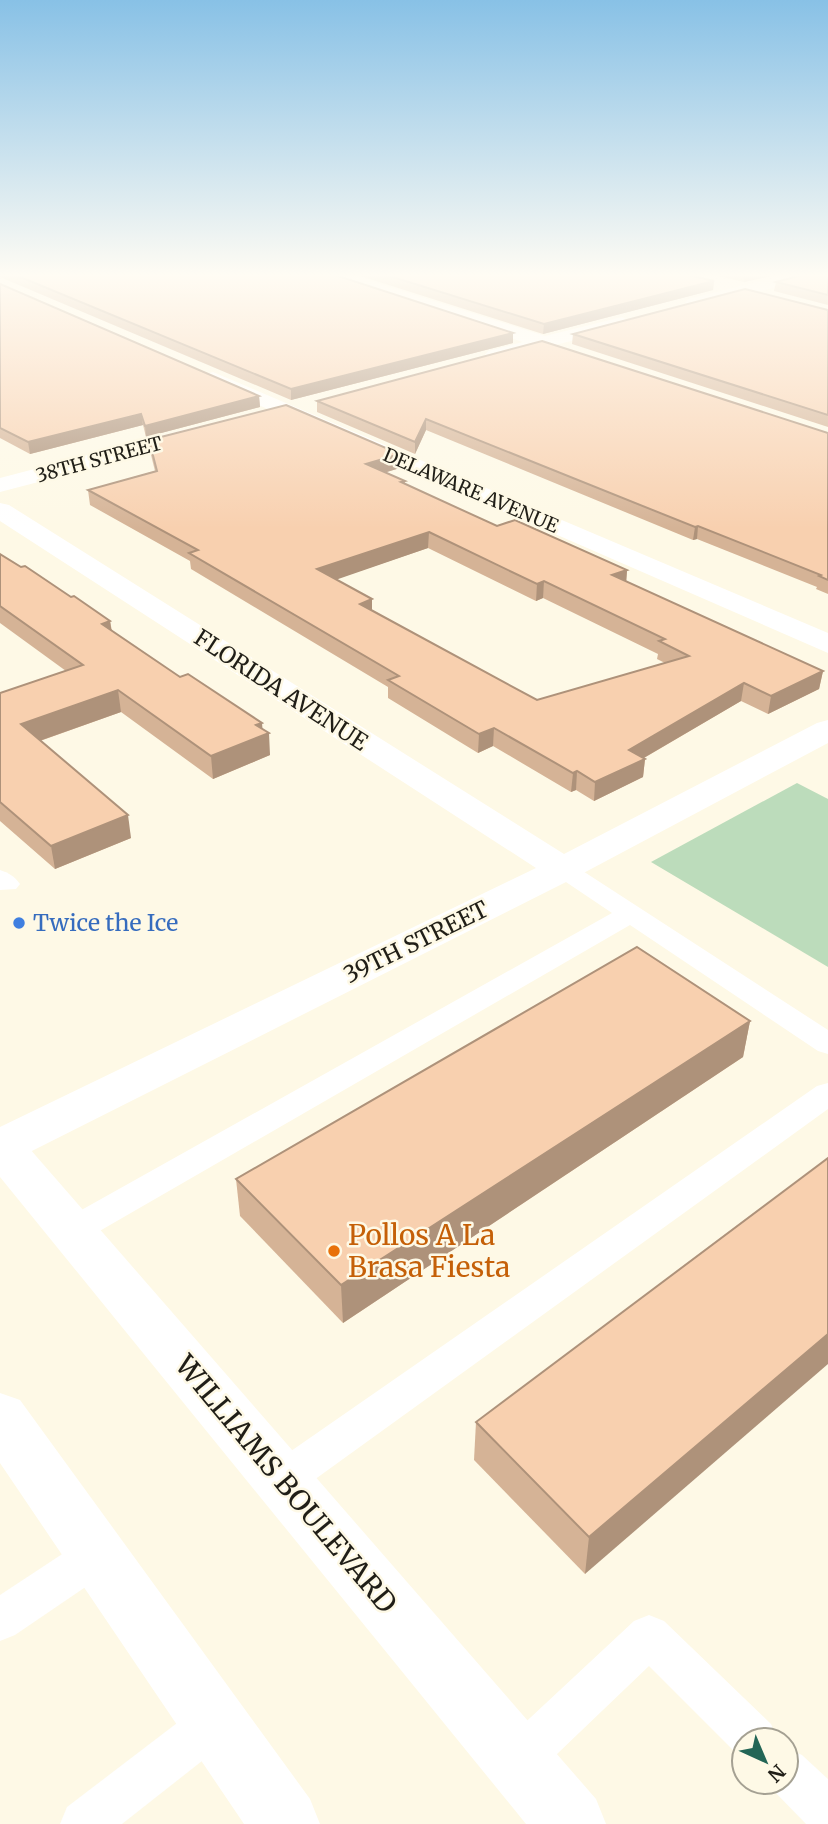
<svg xmlns="http://www.w3.org/2000/svg" width="828" height="1824" font-family="Merriweather,serif">
<rect width="100%" height="100%" fill="#fef9e6"/>
<path fill="#bcdcbb" d="M 797,783 L 828,799 L 828,967 L 651,862 Z"/>
<g fill="none" stroke-linecap="round" stroke-linejoin="round">
<g fill="#fff" fill-rule="evenodd">
<path d="M 563,861 L 572,864 L 828,1030 L 828,1054 L 818,1051 L 630,925 L 84,1240 L 72,1244 L 60,1240 L 55,1231 L 60,1222 L 612,913 L 554,874 L 550,869 L 554,864 Z"/>
<path d="M 0,870 C 9,873 14,876 20,884 L 16,889 L 0,890 Z"/>
<path d="M 828,1083 L 828,1109 L 296,1493 L 282,1498 L 268,1493 L 262,1480 L 268,1467 L 817,1086 Z"/>
<path d="M 97,1535 L 112,1541 L 118,1555 L 112,1569 L 15,1635 L 0,1641 L 0,1595 L 82,1541 Z"/>
<path d="M 649,1615 L 664,1621 L 771,1724 L 778,1740 L 744,1740 L 744,1758 L 739,1756 L 649,1666 L 534,1776 L 518,1783 L 502,1776 L 495,1760 L 502,1744 L 634,1621 Z"/>
<path d="M 214,1700 L 230,1707 L 237,1723 L 230,1739 L 122,1824 L 60,1824 L 67,1807 L 198,1707 Z"/>
<path d="M 786,1748 L 802,1755 L 828,1779 L 828,1824 L 806,1824 L 770,1787 L 767,1782 L 786,1782 Z"/>
</g>
<g fill="#fff" fill-rule="evenodd">
<path d="M 324,274 L 348,274 L 545,336 L 622,317 L 631,322 L 628,326 L 495,361 L 488,359 L 485,355 L 488,351 L 523,342 L 326,278 Z"/>
<path d="M 789,274 L 815,274 L 813,278 L 694,308 L 685,303 L 688,299 Z"/>
<path d="M 213,372 L 828,633 L 828,653 L 206,382 L 203,378 L 206,374 Z"/>
<path d="M 199,426 L 207,428 L 210,433 L 207,438 L 0,492 L 0,478 Z"/>
<path d="M 0,503 L 9,505 L 564,854 L 817,723 L 828,720 L 828,743 L 576,877 L 16,1159 L 0,1164 L 0,1127 L 536,868 L 0,521 Z"/>
</g>
<g fill="#fff" fill-rule="evenodd">
<path d="M 0,1128 L 16,1133 L 596,1799 L 606,1824 L 526,1824 L 0,1177 Z"/>
<path d="M 0,1393 L 20,1400 L 310,1799 L 320,1824 L 244,1824 L 0,1463 Z"/>
</g>
</g>
<g fill="#d5b396" fill-rule="evenodd">
<path d="M 0,274 L 332,274 L 513,343 L 291,400 L 0,277 Z"/>
<path d="M 354,274 L 686,274 L 714,281 L 713,290 L 543,334 Z"/>
<path d="M 709,274 L 780,274 L 744,282 Z"/>
<path d="M 828,274 L 828,305 L 774,291 L 776,282 Z"/>
<path d="M 0,284 L 259,396 L 260,407 L 146,437 L 143,425 L 30,454 L 0,438 Z"/>
<path d="M 828,310 L 828,427 L 572,344 L 573,334 Z"/>
<path d="M 317,401 L 828,433 L 828,594 L 816,589 L 817,587 L 697,539 L 693,540 L 426,430 L 415,454 L 317,412 Z"/>
<path d="M 149,440 L 400,468 L 386,472 L 405,481 L 405,484 L 497,526 L 627,570 L 626,581 L 823,671 L 819,689 L 768,714 L 741,701 L 644,758 L 645,759 L 643,777 L 594,801 L 576,790 L 571,792 L 493,746 L 478,753 L 388,698 L 388,687 L 191,569 L 190,561 L 90,505 L 88,490 L 155,471 L 151,455 ZM 428,548 L 536,601 L 543,598 L 658,654 L 657,659 L 665,663 L 537,700 L 372,610 L 336,579 Z"/>
<path d="M 0,554 L 110,621 L 112,631 L 180,677 L 262,723 L 262,729 L 270,755 L 213,779 L 121,712 L 40,741 L 131,838 L 55,869 L 0,821 L 0,693 L 66,671 L 0,623 Z"/>
<path d="M 750,1021 L 743,1057 L 343,1323 L 240,1216 L 236,1179 Z"/>
<path d="M 828,1158 L 585,1574 L 474,1460 L 476,1422 Z"/>
</g>
<g fill="#ae927a">
<path d="M 745,274 L 780,274 L 744,282 Z"/>
<path d="M 714,281 L 713,290 L 543,334 L 544,324 Z"/>
<path d="M 513,333 L 513,343 L 291,400 L 291,389 Z"/>
<path d="M 259,396 L 260,407 L 146,437 L 145,426 Z"/>
<path d="M 141,414 L 143,425 L 30,454 L 28,442 Z"/>
<path d="M 426,419 L 426,430 L 415,454 L 415,442 Z"/>
<path d="M 400,454 L 400,468 L 367,478 L 366,464 Z"/>
<path d="M 698,526 L 697,539 L 693,540 L 695,527 Z"/>
<path d="M 429,532 L 428,548 L 318,586 L 317,569 Z"/>
<path d="M 627,570 L 626,586 L 612,575 Z"/>
<path d="M 544,581 L 543,598 L 536,601 L 537,584 Z"/>
<path d="M 372,599 L 372,616 L 360,604 Z"/>
<path d="M 110,621 L 113,642 L 102,624 Z"/>
<path d="M 823,671 L 819,689 L 768,714 L 771,696 Z"/>
<path d="M 744,683 L 741,701 L 635,763 L 645,759 L 643,777 L 594,801 L 595,782 L 629,750 Z"/>
<path d="M 118,690 L 121,712 L 25,746 L 21,724 Z"/>
<path d="M 262,723 L 263,735 L 269,733 L 270,755 L 213,779 L 211,756 L 256,725 Z"/>
<path d="M 494,728 L 493,746 L 478,753 L 479,734 Z"/>
<path d="M 577,771 L 576,790 L 571,792 L 573,773 Z"/>
<path d="M 128,815 L 131,838 L 55,869 L 51,846 Z"/>
<path d="M 750,1021 L 743,1057 L 343,1323 L 341,1285 Z"/>
<path d="M 828,1334 L 828,1364 L 585,1574 L 589,1537 Z"/>
</g>
<g fill="#f8d0af" stroke="#ae927a" stroke-width="2" fill-rule="evenodd">
<path d="M 13,274 L 332,274 L 513,333 L 291,389 Z"/>
<path d="M 383,274 L 685,274 L 714,281 L 544,324 Z"/>
<path d="M 806,274 L 828,274 L 828,295 L 776,282 Z"/>
<path d="M 0,284 L 259,396 L 145,426 L 141,414 L 28,442 L 0,428 Z"/>
<path d="M 745,289 L 828,310 L 828,415 L 573,334 Z"/>
<path d="M 542,341 L 828,433 L 828,580 L 819,576 L 821,575 L 698,526 L 695,527 L 426,419 L 415,442 L 317,401 Z"/>
<path d="M 286,405 L 400,454 L 366,464 L 405,481 L 401,482 L 497,526 L 515,520 L 627,570 L 612,575 L 823,671 L 771,696 L 744,683 L 629,750 L 645,759 L 595,782 L 577,771 L 573,773 L 494,728 L 479,734 L 388,680 L 399,676 L 189,553 L 198,550 L 88,490 L 157,471 L 149,440 ZM 429,532 L 537,584 L 544,581 L 665,639 L 659,641 L 689,656 L 537,700 L 360,604 L 372,599 L 317,569 Z"/>
<path d="M 0,554 L 21,567 L 25,566 L 71,597 L 74,596 L 110,621 L 102,624 L 180,677 L 188,674 L 262,723 L 256,725 L 269,733 L 211,756 L 118,690 L 21,724 L 128,815 L 51,846 L 0,802 L 0,693 L 83,665 L 0,606 Z"/>
<path d="M 637,947 L 750,1021 L 341,1285 L 236,1179 Z"/>
<path d="M 828,1158 L 828,1334 L 589,1537 L 476,1422 Z"/>
</g>
<linearGradient id="sky" x2="0" y2="1"><stop stop-color="#88c1e6"/><stop offset="0.52" stop-color="#fffcf4"/><stop offset="1" stop-color="#fffcf4" stop-opacity="0"/></linearGradient>
<rect width="828" height="529" fill="url(#sky)"/>
<circle fill="#3f7fe0" stroke="#fef9e6" stroke-width="2.5" cx="19" cy="923" r="7"/>
<circle fill="#e8710a" stroke="#fef9e6" stroke-width="2.5" cx="334" cy="1251" r="7"/>
<g text-anchor="middle" stroke-width="5" stroke-linejoin="round" paint-order="stroke">
<g font-size="19" fill="#201e17" stroke="#fef9e6">
<text transform="translate(99 459) rotate(-15)" y="7">38TH STREET</text>
<text transform="translate(471 490) rotate(23)" y="7">DELAWARE AVENUE</text>
</g>
<g font-size="23" fill="#201e17" stroke="#fef9e6">
<text transform="translate(281 690) rotate(33)" y="8">FLORIDA AVENUE</text>
<text transform="translate(416 942) rotate(-26)" y="8">39TH STREET</text>
</g>
<g font-size="23" fill="#366cbe" stroke="#fef9e6" text-anchor="start">
<text x="33" y="931">Twice the Ice</text>
</g>
<g font-size="28" fill="#c56008" stroke="#fef9e6" text-anchor="start">
<text x="348" y="1245">Pollos A La<tspan x="348" dy="32">Brasa Fiesta</tspan></text>
</g>
<g font-size="28" fill="#201e17" stroke="#fef9e6">
<text transform="translate(286 1484) rotate(50)" y="10">WILLIAMS BOULEVARD</text>
</g>
</g>
<g transform="translate(765 1761) rotate(136)"><circle r="33" fill="#fef9e6" stroke="#a5a193" stroke-width="2"/>
<path d="M0-5L12 26L0 18L-12 26Z" fill="#236656"/>
<text y="-10" font-size="19" font-weight="bold" text-anchor="middle" fill="#201e17">N</text>
</g>
</svg>
